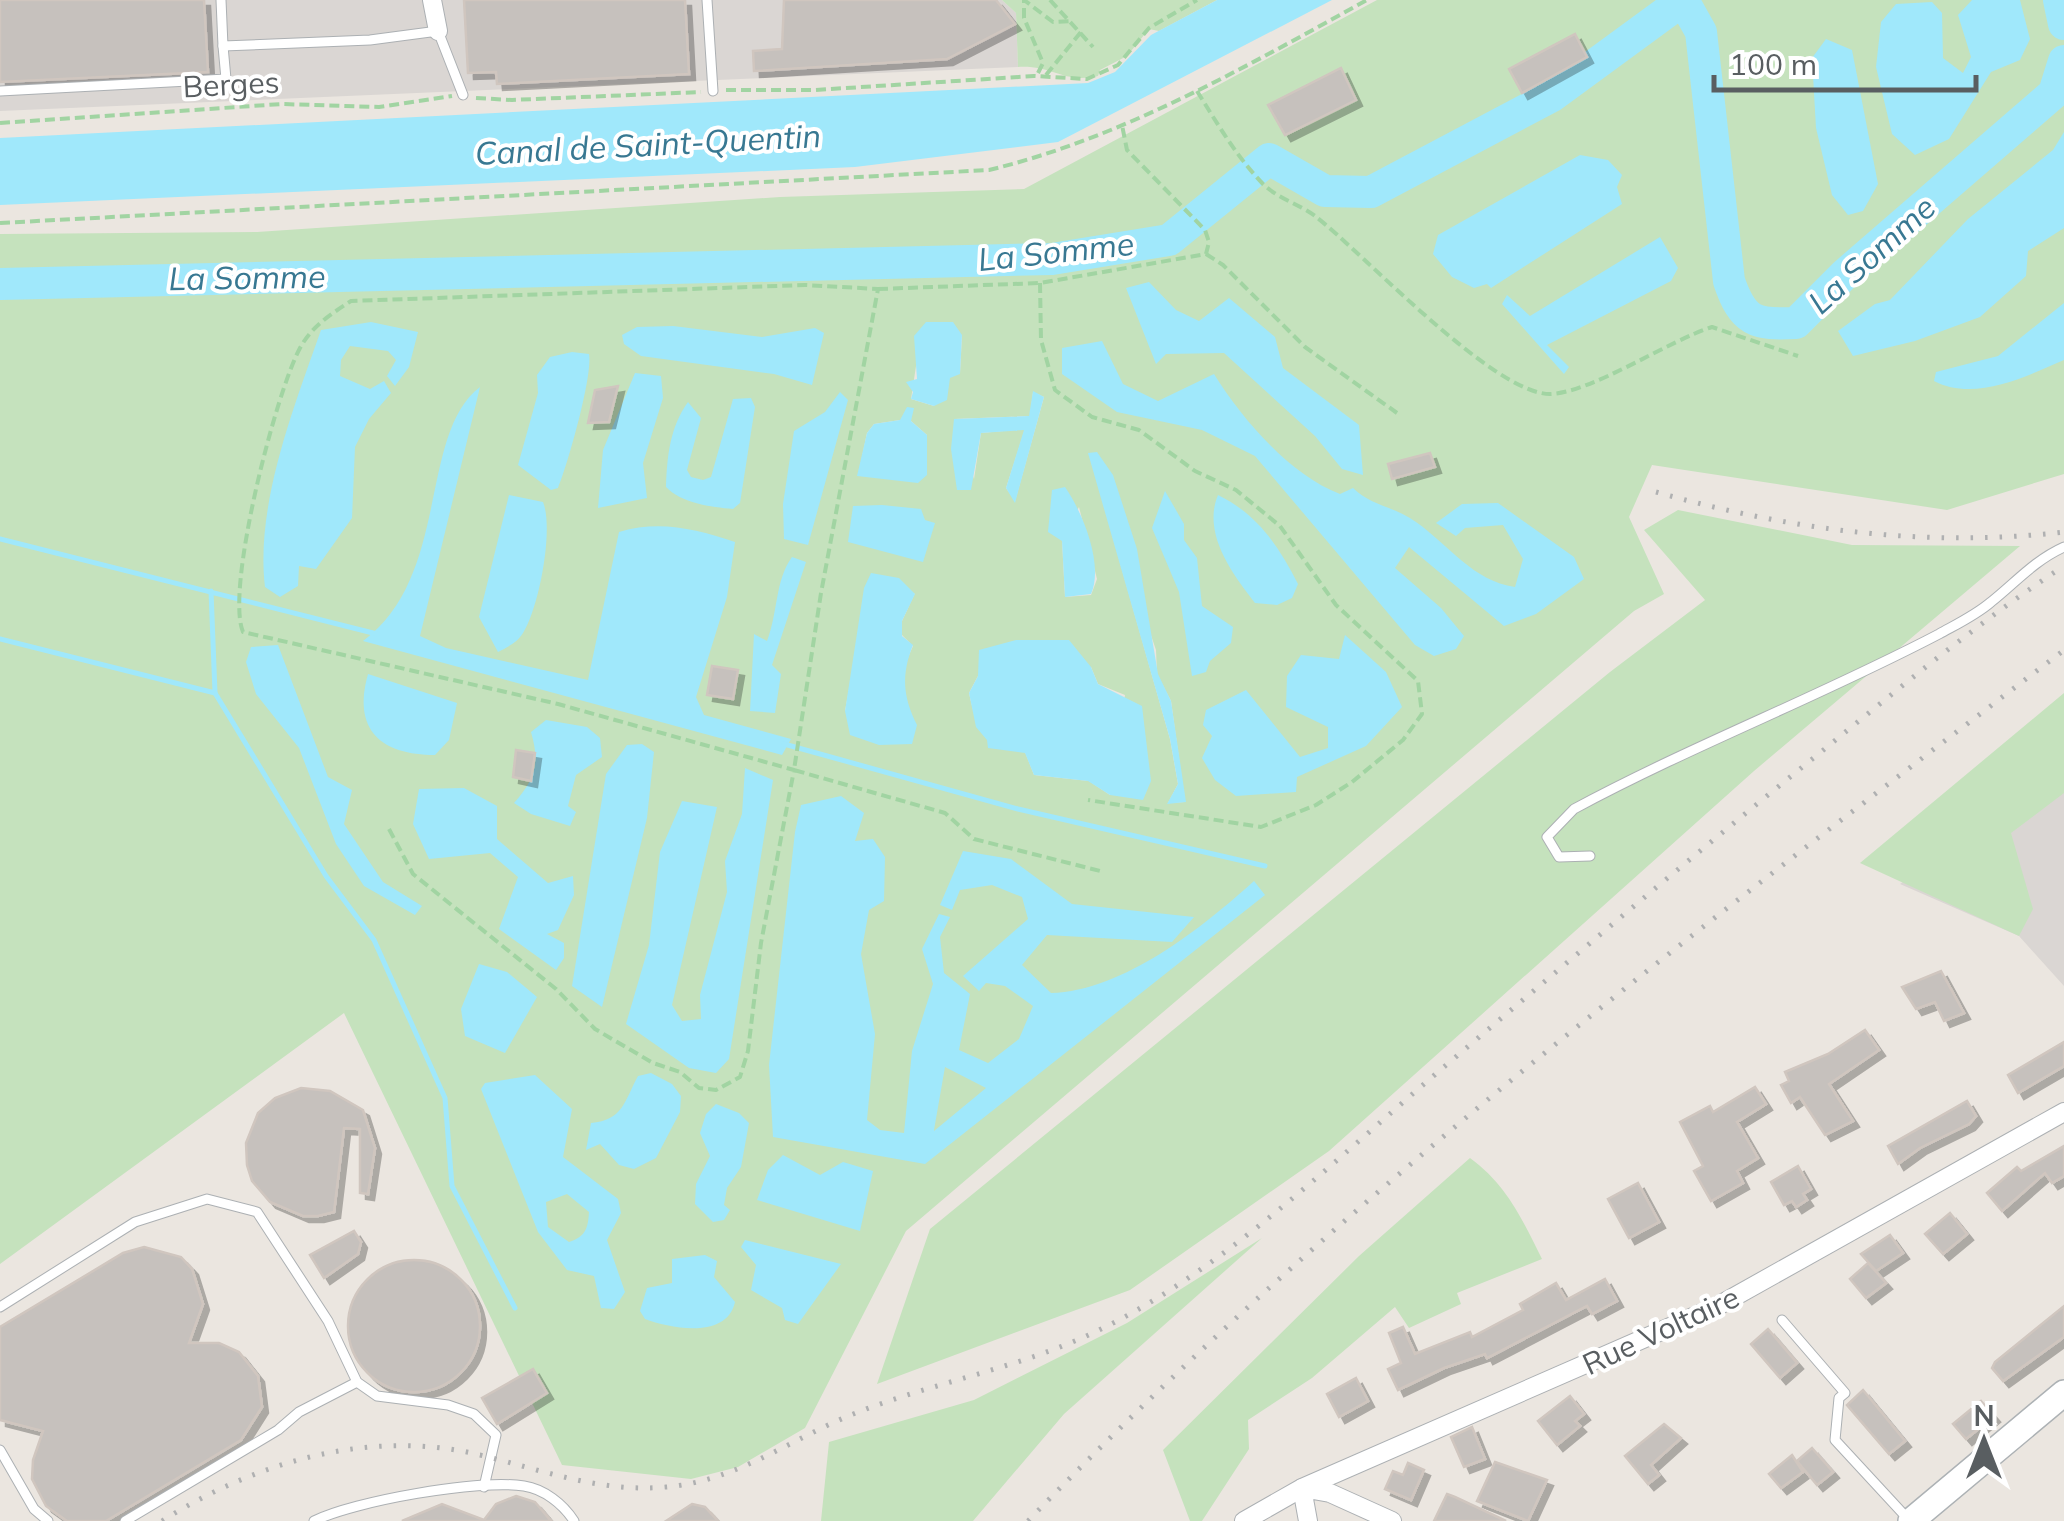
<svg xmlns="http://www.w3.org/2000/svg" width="2064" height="1521" font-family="Mulish,sans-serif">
<defs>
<filter id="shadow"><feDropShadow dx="6" dy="6" stdDeviation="0" flood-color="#0004"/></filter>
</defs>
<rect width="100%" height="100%" fill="#ebe6e0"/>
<g fill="#dad6d3">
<path d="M 0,0 L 1002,0 L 1016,13 L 1018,67 L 0,111 Z"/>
<path d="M 2064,769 L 2064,986 L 2019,936 L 1900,884 Z"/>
</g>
<g fill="#c5e2bd" fill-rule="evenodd">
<path d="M 1002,0 L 1217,0 L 1159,31 L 1149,29 L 1127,56 L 1100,70 L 1098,76 C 1063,84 1053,65 1018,67 L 1016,13 Z"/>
<path d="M 1377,0 L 2064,0 L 2064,474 L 1947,510 L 1652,465 L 1629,517 L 1664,594 L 1634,611 L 906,1231 L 805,1428 L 738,1467 L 691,1479 L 562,1465 L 344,1013 L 0,1264 L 0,234 L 257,232 L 780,197 L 1024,189 ZM 962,335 L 960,373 L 950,377 L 934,406 L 911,399 L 918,353 ZM 1033,392 L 1044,397 L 1015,501 L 1006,488 L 1025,429 L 981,433 L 974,479 L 954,419 L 1030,416 ZM 900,420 L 911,421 L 927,435 L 858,476 L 867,433 L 874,424 ZM 1089,453 L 1156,650 L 1157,674 L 1171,701 L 1185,802 L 1168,803 L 1178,784 L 1170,739 ZM 1079,507 L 1097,579 L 1091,595 L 1065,597 L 1062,540 ZM 915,593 L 902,621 L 902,635 L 913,646 L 905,664 L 905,700 L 845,711 L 856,651 ZM 1091,667 L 1098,684 L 1125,695 L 1110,795 L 1089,781 L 1034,775 L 1025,752 C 983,739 979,738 969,693 L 978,676 Z"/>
<path d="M 1678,510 L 1852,545 L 2020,546 L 1754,771 L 1329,1151 L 1130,1290 L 877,1384 L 930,1229 L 1610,672 L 1705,600 L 1644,530 Z"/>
<path d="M 2064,693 L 2064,793 L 2011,833 L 2033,909 L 2019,936 L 1860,863 Z"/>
<path d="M 1470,1158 C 1507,1185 1522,1219 1542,1259 L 1457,1293 L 1461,1304 L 1409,1328 L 1395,1307 L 1312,1378 L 1248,1420 L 1249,1449 L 1202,1521 L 1190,1521 L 1163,1450 L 1359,1256 Z"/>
<path d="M 1262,1238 L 1064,1414 L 973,1521 L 821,1521 L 829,1442 L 974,1400 L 1127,1323 Z"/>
</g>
<g fill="#a0e8fb" fill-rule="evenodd">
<path d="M 1217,0 L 1332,0 L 1058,142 L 855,167 L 0,205 L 0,138 L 1088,83 L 1115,72 L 1151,35 Z"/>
<path d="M 1972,0 L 2020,0 L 2030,39 L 2020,60 L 1991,72 L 1949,139 L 1915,155 L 1892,134 L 1876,67 L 1881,22 L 1896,4 L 1932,2 L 1942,13 L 1943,58 L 1963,73 L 1971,57 L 1958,15 Z"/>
<path d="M 1826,39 L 1852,50 L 1878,184 L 1863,211 L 1848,215 L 1832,195 L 1816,128 L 1812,58 Z"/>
<path d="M 2064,132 L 2064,228 L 2028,251 L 2026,276 L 1980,317 L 1915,341 L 1853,356 L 1838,331 L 1875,304 L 1890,300 L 1968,219 L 2053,150 Z"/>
<path d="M 1580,155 L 1608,160 L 1622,175 L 1617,187 L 1622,204 L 1491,288 L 1487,284 L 1474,288 L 1452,277 L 1433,254 L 1438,235 Z"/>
<path d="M 1660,237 L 1678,268 L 1671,281 L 1547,345 L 1569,367 L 1564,374 L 1502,304 L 1507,295 L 1530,316 Z"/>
<path d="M 1149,282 L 1176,310 L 1199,321 L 1229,298 L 1275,337 L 1283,368 L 1359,425 L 1363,475 L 1342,469 L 1315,436 L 1224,353 L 1166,354 L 1156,364 L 1126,288 Z"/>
<path d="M 2064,303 L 2064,360 C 2025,377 1974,402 1934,381 L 1936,372 L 1998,356 Z"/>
<path d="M 371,322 L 418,332 L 409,367 L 395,386 L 387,376 L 396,360 L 388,351 L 350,346 L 341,360 L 340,376 L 370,389 L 384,381 L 391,393 L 369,419 L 355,447 L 352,518 L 316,569 L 299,566 L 298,586 L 280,597 L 265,587 C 255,505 294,407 321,330 Z"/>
<path d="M 926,322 L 953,322 L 962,335 L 960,374 L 950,378 L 947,400 L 934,406 L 911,399 L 913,392 L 906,382 L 917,379 L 914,336 Z"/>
<path d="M 673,326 L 762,337 L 815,328 L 824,333 L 812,385 L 774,374 L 641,356 L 624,344 L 622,335 L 637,327 Z"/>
<path d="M 1102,341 L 1123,384 L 1158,401 L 1214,374 C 1242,419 1290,475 1340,494 L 1353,488 C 1371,506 1396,507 1416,522 C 1450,546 1473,581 1515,587 L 1523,559 L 1503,525 L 1465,528 L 1456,536 L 1436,523 L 1462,504 L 1498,503 L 1574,557 L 1584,579 L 1536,614 L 1504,626 L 1409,547 L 1395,568 L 1441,608 L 1464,636 L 1456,649 L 1434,656 L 1415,645 L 1255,456 L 1202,430 L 1117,412 L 1062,374 L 1062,348 Z"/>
<path d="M 572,352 L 589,354 C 593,375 568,464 558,488 L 551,490 L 518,465 L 538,393 L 537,375 L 550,357 Z"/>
<path d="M 635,373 L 661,376 L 663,398 L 643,463 L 647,498 L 598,508 L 603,450 Z"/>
<path d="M 480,387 L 420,636 L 446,648 L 588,680 L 619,532 C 660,520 695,529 735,542 L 727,597 L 696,697 L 704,715 L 791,739 L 782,755 L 363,641 C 451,576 418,434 480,387 Z"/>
<path d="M 1033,391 L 1044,397 L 1015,503 L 1006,488 L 1024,430 L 981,433 L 971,490 L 957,490 L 951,449 L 954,419 L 1029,416 Z"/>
<path d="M 840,392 L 848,400 L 808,545 L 784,539 L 783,504 L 794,431 L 825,412 Z"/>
<path d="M 751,398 L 755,407 L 740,503 L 733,509 C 711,507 681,503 666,487 C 667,456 670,427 688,402 L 701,418 L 687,470 L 691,477 L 703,480 L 711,477 L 733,399 Z"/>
<path d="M 907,407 L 914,408 L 911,421 L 927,435 L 927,475 L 918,483 L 857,476 L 867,433 L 874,424 L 900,420 Z"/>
<path d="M 1097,452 L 1113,475 L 1137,549 L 1158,674 L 1171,701 L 1186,802 L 1167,804 L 1178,784 L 1170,739 L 1088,453 Z"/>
<path d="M 1065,487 C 1083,513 1104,565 1091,594 L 1065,597 L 1062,541 L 1048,532 L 1052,490 Z"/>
<path d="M 1165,491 L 1184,524 L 1184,540 L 1197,558 L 1202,606 L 1233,627 L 1231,643 L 1210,661 L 1206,672 L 1192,676 L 1179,592 L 1152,528 Z"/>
<path d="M 509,495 L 543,502 C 554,529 539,608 523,633 C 517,643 507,647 498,652 L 479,617 Z"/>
<path d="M 1218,495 C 1257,514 1278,545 1298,584 L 1292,598 L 1277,605 L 1255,603 C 1232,574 1202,533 1218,495 Z"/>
<path d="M 882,505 L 921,509 L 925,520 L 935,523 L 923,562 L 848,542 L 853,506 Z"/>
<path d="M 792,557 L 806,562 L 772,665 L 781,674 L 775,713 L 750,711 L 754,634 L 767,641 C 778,613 775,580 792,557 Z"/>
<path d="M 871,573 L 899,578 L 915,594 L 902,621 L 902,636 L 913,645 C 901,675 903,697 917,725 L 912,744 L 879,745 L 850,735 L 845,711 L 864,588 Z"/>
<path d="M 1345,635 L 1386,672 L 1402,707 L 1366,746 L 1297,777 L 1296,792 L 1236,796 L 1215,780 L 1202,758 L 1212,736 L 1203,725 L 1206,710 L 1246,690 L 1300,757 L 1328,748 L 1328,727 L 1286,707 L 1287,676 L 1301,655 L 1339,659 Z"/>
<path d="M 1016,640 L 1069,640 L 1091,667 L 1098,684 L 1142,706 L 1151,781 L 1143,800 L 1110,795 L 1088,781 L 1034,775 L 1025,753 L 988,748 L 987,740 L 976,727 L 969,693 L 978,676 L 979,650 Z"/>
<path d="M 278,645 L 328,777 L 352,790 L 344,824 L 383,882 L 422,906 L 415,915 L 364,886 L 336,844 L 299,748 L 256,694 L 246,662 L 251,647 Z"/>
<path d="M 368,674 L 457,703 L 449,740 L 435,755 C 381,755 352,730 368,674 Z"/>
<path d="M 546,720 L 587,727 L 600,738 L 602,757 L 576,775 L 568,806 L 576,812 L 570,826 L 531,814 L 514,803 C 536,778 540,763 531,732 Z"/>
<path d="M 642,744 L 654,752 L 647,818 L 602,1007 L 572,986 L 606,774 L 627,745 Z"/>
<path d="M 745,768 L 773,780 L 729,1059 L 716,1073 L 689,1068 L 626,1024 L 649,945 L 660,852 L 682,801 L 717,807 L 672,1005 L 682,1021 L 701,1019 L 700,995 L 727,892 L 725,861 L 742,814 Z"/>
<path d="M 464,788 L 497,806 L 497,839 L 548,883 L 573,876 L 574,895 L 558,930 L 547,934 L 564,943 L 564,958 L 556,970 L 499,929 L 518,877 L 490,853 L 429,859 L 413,824 L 419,789 Z"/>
<path d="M 841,796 L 864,813 L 855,841 L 873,839 L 885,857 L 884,901 L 869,910 L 861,954 L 875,1034 L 867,1120 L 880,1130 L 904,1133 L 912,1051 L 933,984 L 922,949 L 939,914 L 950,917 L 940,937 L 944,973 L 970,994 L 959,1050 L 988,1063 L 1019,1039 L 1033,1006 L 1005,986 L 986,983 L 979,991 L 963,976 L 1028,919 L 1022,897 L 992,885 L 960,890 L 952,910 L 940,905 L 963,851 L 1011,859 L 1072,904 L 1194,917 L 1172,942 L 1047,935 L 1022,965 L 1051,993 C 1123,991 1202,928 1254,881 L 1265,895 L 925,1164 L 773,1137 L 769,1065 L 795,832 L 801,805 ZM 945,1067 L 986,1088 L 934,1131 L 934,1130 Z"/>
<path d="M 479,964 L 507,972 L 537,997 L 505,1053 L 465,1036 L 461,1009 Z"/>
<path d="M 651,1073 L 672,1084 L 681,1096 L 680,1112 L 656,1158 L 634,1169 L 619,1165 L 600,1144 L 586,1150 L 591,1123 C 623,1120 624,1102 638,1076 Z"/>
<path d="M 535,1075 L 572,1109 L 563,1157 L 618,1199 L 621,1213 L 607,1240 L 625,1292 L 614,1309 L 601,1308 L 594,1276 L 567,1270 L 538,1232 L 481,1089 L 485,1083 ZM 567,1194 L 589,1212 C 588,1229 585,1237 569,1242 L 548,1227 L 546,1202 Z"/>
<path d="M 716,1104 L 739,1113 L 749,1123 L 741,1167 L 727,1188 L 724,1205 L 730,1210 L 724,1220 L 713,1222 L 695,1204 L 696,1184 L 710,1156 L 700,1133 L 706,1114 Z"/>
<path d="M 783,1155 L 820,1175 L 843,1162 L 873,1171 L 860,1231 L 757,1200 L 768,1170 Z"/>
<path d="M 745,1240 L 841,1264 L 798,1324 L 785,1320 L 782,1308 L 751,1290 L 756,1265 L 741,1247 Z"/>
<path d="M 705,1255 L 717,1261 L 714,1277 L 735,1302 C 727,1339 672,1329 645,1319 L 640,1311 L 647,1288 L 672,1283 L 672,1259 Z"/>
</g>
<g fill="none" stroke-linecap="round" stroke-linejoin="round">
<g stroke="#a0e8fb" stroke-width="5">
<path d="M 0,539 L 377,634"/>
<path d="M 211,591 L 215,693 L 326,876 L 374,940 L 445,1098 L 452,1186 L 515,1308"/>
<path d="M 0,639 L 215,693"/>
<path d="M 784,744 L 1018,809 L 1265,866"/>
</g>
<g stroke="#a0e8fb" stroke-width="32">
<path d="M 2059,0 L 2064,24"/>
<path d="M 0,284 L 1052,259 L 1169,240 L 1269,159 L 1325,191 L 1371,192 L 1552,96 L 1683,0 L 1701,32 L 1729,281 C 1743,322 1755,325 1796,323 L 1845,274 L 2054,93 L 2064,61"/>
</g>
</g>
<g fill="#c6c1bd" stroke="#d0c6bf" stroke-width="2.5" filter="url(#shadow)">
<path d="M 0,0 L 204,0 L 208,72 L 0,82 Z"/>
<path d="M 464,0 L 685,0 L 689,74 L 497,84 L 496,72 L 468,73 Z"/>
<path d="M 784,0 L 996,0 L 1015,24 L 947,59 L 754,71 L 753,51 L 782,49 Z"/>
<path d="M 1575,34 L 1587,57 L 1522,93 L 1509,69 Z"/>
<path d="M 1341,68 L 1356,100 L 1285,135 L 1268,105 Z"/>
<path d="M 618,386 L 609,422 L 588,423 L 595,390 Z"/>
<path d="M 1430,453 L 1435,467 L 1392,479 L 1388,464 Z"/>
<path d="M 712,666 L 738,670 L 733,699 L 707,695 Z"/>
<path d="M 516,750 L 535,753 L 531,781 L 513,777 Z"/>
<path d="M 1941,971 L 1964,1013 L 1944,1021 L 1935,1002 L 1916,1009 L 1902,987 Z"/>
<path d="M 1865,1030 L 1879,1050 L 1829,1084 L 1853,1121 L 1825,1135 L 1800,1097 L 1791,1103 L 1781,1085 L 1789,1081 L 1785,1072 L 1828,1054 Z"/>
<path d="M 2064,1042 L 2064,1066 L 2018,1093 L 2008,1075 Z"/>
<path d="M 1755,1087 L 1766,1104 L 1737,1122 L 1758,1158 L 1737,1171 L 1743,1183 L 1711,1201 L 1694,1171 L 1703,1166 L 1680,1122 L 1710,1106 L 1713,1112 Z"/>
<path d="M 301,1088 L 330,1091 L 363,1110 L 375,1148 L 368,1194 L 360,1193 L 360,1129 L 344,1128 L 334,1212 L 318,1216 L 303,1216 L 270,1202 L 252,1181 L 247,1165 L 246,1143 L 258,1113 L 275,1098 Z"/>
<path d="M 1967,1101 L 1976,1116 L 1969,1124 L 1920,1148 L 1898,1164 L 1888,1146 Z"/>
<path d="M 2064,1146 L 2064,1176 L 2052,1183 L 2045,1173 L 2002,1211 L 1987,1193 L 2017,1167 L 2021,1171 Z"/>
<path d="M 1798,1166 L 1811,1189 L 1803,1194 L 1807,1200 L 1796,1207 L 1792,1201 L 1784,1205 L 1771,1182 Z"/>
<path d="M 1638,1183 L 1659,1222 L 1629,1238 L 1608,1199 Z"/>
<path d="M 1950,1213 L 1967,1234 L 1943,1254 L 1925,1234 Z"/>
<path d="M 354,1231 L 361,1242 L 358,1254 L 324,1278 L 310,1255 Z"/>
<path d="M 1890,1235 L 1903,1253 L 1876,1271 L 1861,1254 Z"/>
<path d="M 144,1247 L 181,1257 L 192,1269 L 203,1304 L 189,1343 L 219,1343 L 239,1352 L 258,1376 L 262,1407 L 241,1440 L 106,1521 L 67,1521 L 46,1506 L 32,1479 L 33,1460 L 43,1431 L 0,1420 L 0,1327 L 123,1253 Z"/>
<circle cx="414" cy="1326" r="66"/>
<path d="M 1868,1263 L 1886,1283 L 1866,1298 L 1850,1279 Z"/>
<path d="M 1605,1279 L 1617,1301 L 1592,1314 L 1587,1306 L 1487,1358 L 1485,1354 L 1444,1368 L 1398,1390 L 1388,1369 L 1401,1363 L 1389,1333 L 1403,1327 L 1415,1354 L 1470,1332 L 1472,1337 L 1523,1310 L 1520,1304 L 1556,1283 L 1566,1300 Z"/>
<path d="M 2064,1306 L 2064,1337 L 2003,1381 L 1992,1368 L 1995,1362 Z"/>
<path d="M 1768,1329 L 1797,1363 L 1780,1378 L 1751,1344 Z"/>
<path d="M 533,1369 L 547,1393 L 497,1424 L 482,1398 Z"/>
<path d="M 1356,1378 L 1368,1401 L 1339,1417 L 1327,1394 Z"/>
<path d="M 1863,1390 L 1905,1441 L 1889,1454 L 1847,1405 Z"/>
<path d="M 1570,1396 L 1584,1414 L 1575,1421 L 1580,1426 L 1557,1445 L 1538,1421 Z"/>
<path d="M 1981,1401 L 1994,1416 L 1966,1439 L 1953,1424 Z"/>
<path d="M 1664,1424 L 1681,1438 L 1651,1465 L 1659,1475 L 1648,1484 L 1625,1456 Z"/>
<path d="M 1472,1427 L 1485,1459 L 1464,1467 L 1451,1437 Z"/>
<path d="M 1812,1448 L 1833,1472 L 1817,1485 L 1797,1461 Z"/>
<path d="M 1792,1455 L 1803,1472 L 1781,1488 L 1769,1474 Z"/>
<path d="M 1495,1462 L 1547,1480 L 1528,1521 L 1477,1501 Z"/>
<path d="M 1408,1463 L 1424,1470 L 1411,1500 L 1385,1489 L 1393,1471 L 1403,1475 Z"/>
<path d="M 1447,1494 L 1455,1497 L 1506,1521 L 1434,1521 Z"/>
<path d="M 516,1496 L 535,1502 L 551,1521 L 402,1521 L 442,1504 L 484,1520 L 496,1504 Z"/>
<path d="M 692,1504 L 705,1507 L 718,1521 L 666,1521 Z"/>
</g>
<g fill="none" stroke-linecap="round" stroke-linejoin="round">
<defs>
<g id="lane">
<path d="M 221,0 L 223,46 L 370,40 L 438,31 L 463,95"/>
<path d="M 707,0 L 713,91"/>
<path d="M 0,91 L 226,79 L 223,46"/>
<path d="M 1590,856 L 1559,857 L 1547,837 L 1574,809 C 1693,745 1819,697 1939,634 C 1957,624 1976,615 1991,602 C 2016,582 2035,560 2064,547"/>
<path d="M 0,1307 L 135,1222 L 207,1199 L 257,1212 L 328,1321 L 357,1382 L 377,1396 L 448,1405 L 474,1414 L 496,1435 L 484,1487"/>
<path d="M 1782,1320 L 1845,1393 L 1839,1398 L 1835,1440 L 1908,1519"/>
<path d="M 0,1450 L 34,1509 L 48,1521"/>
<path d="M 125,1521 L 278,1430 L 299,1412 L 357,1382"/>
<path d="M 314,1521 C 354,1501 479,1479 524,1486 C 544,1489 563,1504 574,1521"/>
</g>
<g id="street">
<path d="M 432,0 L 438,31"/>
<path d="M 1244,1521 L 1302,1488 L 1716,1307 L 2064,1112"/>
<path d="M 1308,1521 L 1302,1488 L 1330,1493 L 1392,1521"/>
</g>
<path id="secondary" d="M 1911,1521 L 2064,1393"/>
</defs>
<use href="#lane" stroke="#acb0b3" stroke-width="11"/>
<use href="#street" stroke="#acb0b3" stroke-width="20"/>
<use href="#secondary" stroke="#adb2b5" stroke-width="28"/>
<g stroke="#a1d4a2" stroke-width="4" stroke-dasharray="10 5" stroke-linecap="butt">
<path d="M 1050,0 L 1093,47"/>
<path d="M 1038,73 L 1043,63 L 1024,18 L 1024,0 L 1053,22 L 1071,21"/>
<path d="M 1046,75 L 1081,32"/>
<path d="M 726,90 L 815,90 L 1034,76 L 1087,79 L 1118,65 L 1149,28 L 1197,0"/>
<path d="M 1197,91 C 1217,123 1236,156 1263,184 C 1277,198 1299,204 1315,216 C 1362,252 1493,394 1550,394 C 1591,393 1668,341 1712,327 L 1798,356"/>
<path d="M 476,98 L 512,100 L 701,92"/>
<path d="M 0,123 L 282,104 L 379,107 L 452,96"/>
<path d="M 0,223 L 989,170 C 1122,138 1247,66 1367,0"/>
<path d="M 1206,254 L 1223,265 L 1305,347 L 1397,413"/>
<path d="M 1040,283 L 1041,340 L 1055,390 L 1092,417 L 1139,430 L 1195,471 L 1236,490 L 1280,526 L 1336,605 L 1418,681 L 1422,714 L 1403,740 L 1352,782 L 1316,805 L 1261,827 L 1088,800"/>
<path d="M 878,289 L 1040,283 L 1206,254 L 1209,242 L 1205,230 L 1127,150 L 1122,125"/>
<path d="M 389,829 L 413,874 L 556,989 L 595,1029 L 653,1063 L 680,1072 L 699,1088 L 716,1090 L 740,1077 L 748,1051 L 761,943 L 794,770 L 558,704 L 243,632 C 225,589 276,392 300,348 C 312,326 331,314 351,301 L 805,285 L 878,289 L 821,593 L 794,770 L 945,813 L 974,839 L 1104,872"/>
</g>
<use href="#lane" stroke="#fff" stroke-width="9"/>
<use href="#street" stroke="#fff" stroke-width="18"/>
<use href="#secondary" stroke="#fff" stroke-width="25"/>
<g stroke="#afb0b1" stroke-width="5" stroke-dasharray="2.5 12" stroke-linecap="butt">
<path d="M 1656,492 C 1791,530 1925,548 2064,532"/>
<path d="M 162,1521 C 255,1462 371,1428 480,1455 C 543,1470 600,1493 666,1487 C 739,1481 794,1436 861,1411 C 934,1383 1012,1369 1084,1337 C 1212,1280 1325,1169 1431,1078 C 1558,970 1686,861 1816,756 C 1897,690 1977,623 2064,566"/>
<path d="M 1028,1521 C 1342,1194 1705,924 2064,650"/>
</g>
</g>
<g text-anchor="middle" stroke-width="8" stroke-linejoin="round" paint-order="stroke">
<g font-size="30" fill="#595e61" stroke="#fff">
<text transform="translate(231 85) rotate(-3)" y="10">Berges</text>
<text transform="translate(1661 1331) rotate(-25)" y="10">Rue Voltaire</text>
</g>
<g font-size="32" font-style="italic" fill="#387892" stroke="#fff">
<text transform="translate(648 145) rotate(-3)" y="11">Canal de Saint-Quentin</text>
<text transform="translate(1056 252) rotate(-6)" y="11">La Somme</text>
<text transform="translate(1872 255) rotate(-42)" y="11">La Somme</text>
<text transform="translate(247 278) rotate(-1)" y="11">La Somme</text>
</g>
</g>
<g transform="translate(1984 1441)" stroke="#ffffff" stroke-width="8" paint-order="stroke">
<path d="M0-8L18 38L0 25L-18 38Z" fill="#595e61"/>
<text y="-15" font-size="28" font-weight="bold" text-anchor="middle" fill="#595e61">N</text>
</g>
<path d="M1714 75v15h262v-15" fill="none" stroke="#595e61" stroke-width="5"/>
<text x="1729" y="75" font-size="30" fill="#595e61" stroke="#ffffff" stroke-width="8" paint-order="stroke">100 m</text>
</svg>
